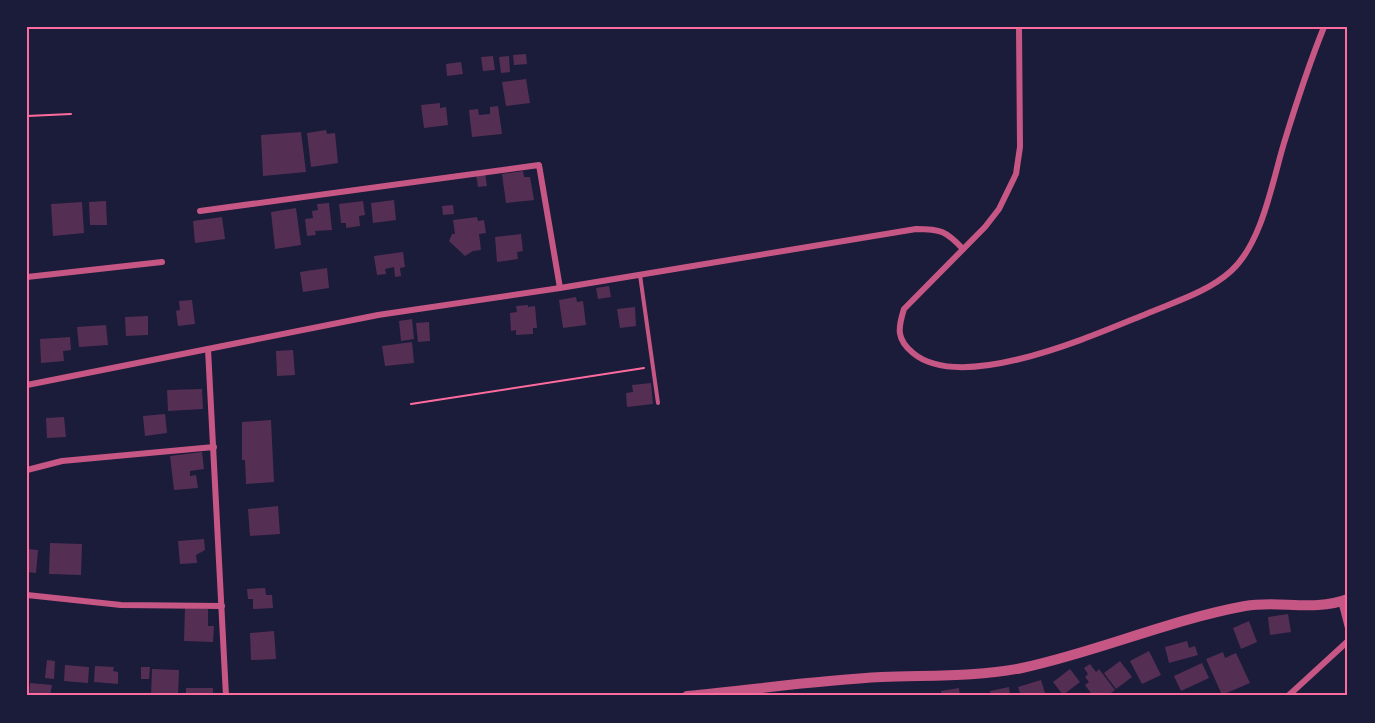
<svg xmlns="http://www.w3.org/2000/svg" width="1375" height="723" font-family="Roboto,sans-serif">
<rect width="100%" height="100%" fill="#1b1b3a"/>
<g fill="#542f53">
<path d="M 526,54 L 527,64 L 514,65 L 513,55 Z"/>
<path d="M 493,56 L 495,70 L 483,71 L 481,57 Z"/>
<path d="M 509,56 L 510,72 L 501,73 L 499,57 Z"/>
<path d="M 461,62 L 463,74 L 447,76 L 446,64 Z"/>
<path d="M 526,79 L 530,103 L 506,106 L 502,82 Z"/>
<path d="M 440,103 L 440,108 L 446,107 L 448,125 L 424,128 L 421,105 Z"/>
<path d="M 498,106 L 502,134 L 472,137 L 469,110 L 478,109 L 479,115 L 490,114 L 490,107 Z"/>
<path d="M 326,130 L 327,134 L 335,133 L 338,163 L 311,167 L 307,133 Z"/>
<path d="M 301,132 L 306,172 L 263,176 L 261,135 Z"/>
<path d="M 523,171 L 524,177 L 530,177 L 534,200 L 506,203 L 502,174 Z"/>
<path d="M 485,173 L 487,186 L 478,187 L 476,174 Z"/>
<path d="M 394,200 L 396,220 L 373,223 L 371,203 Z"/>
<path d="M 106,201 L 107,225 L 90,225 L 89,202 Z"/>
<path d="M 363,201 L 365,215 L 359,216 L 360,226 L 346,228 L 346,223 L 341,223 L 339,204 Z"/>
<path d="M 82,202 L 84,233 L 53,236 L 51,204 Z"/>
<path d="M 329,203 L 332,230 L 315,231 L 316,235 L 307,236 L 305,219 L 313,218 L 312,211 L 318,210 L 317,204 Z"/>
<path d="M 453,205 L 454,214 L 443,215 L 442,206 Z"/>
<path d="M 296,208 L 301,245 L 275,249 L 271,212 Z"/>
<path d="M 222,217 L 225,239 L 195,243 L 193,221 Z"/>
<path d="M 477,217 L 478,221 L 484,220 L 486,233 L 479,234 L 481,250 L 473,251 L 465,256 L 449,241 L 452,234 L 455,234 L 453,220 Z"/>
<path d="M 521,234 L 523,251 L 517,252 L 518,259 L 497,262 L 495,237 Z"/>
<path d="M 403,252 L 405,267 L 400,268 L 401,276 L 395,277 L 394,267 L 385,269 L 386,274 L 377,275 L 374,256 Z"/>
<path d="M 327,268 L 329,288 L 303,292 L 300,272 Z"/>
<path d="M 609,286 L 611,297 L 598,299 L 596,288 Z"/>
<path d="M 576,297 L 577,302 L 583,301 L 586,325 L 563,328 L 559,300 Z"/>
<path d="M 192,300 L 195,324 L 178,326 L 176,311 L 180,310 L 179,301 Z"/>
<path d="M 528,305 L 528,307 L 535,306 L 537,328 L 533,328 L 533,334 L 516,335 L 516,330 L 511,331 L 510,313 L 517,312 L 516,306 Z"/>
<path d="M 635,307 L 636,326 L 620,328 L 617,309 Z"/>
<path d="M 148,316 L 148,335 L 126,336 L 125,317 Z"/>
<path d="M 412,319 L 414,339 L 401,341 L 399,321 Z"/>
<path d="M 429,322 L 430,341 L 418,342 L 416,323 Z"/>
<path d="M 106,325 L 108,345 L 79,347 L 77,327 Z"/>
<path d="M 70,337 L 71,350 L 63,351 L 64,361 L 41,363 L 40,339 Z"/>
<path d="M 412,342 L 414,363 L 385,366 L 382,346 Z"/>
<path d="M 293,350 L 295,375 L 277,376 L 276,351 Z"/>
<path d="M 651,383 L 653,404 L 627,407 L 626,393 L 633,392 L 632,385 Z"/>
<path d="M 202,389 L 203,409 L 168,411 L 167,390 Z"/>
<path d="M 165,414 L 167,433 L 145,436 L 143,416 Z"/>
<path d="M 64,417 L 66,437 L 47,438 L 46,418 Z"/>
<path d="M 271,420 L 274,482 L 246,484 L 245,460 L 242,460 L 242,422 Z"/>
<path d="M 202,452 L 204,469 L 190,471 L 190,476 L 196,475 L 198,488 L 174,490 L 170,456 Z"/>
<path d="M 278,506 L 280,534 L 250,536 L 248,509 Z"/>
<path d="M 204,539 L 205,550 L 196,555 L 197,563 L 180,564 L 178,541 Z"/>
<path d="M 50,543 L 82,544 L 81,575 L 49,574 Z"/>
<path d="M 27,549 L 38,550 L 36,573 L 27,572 Z"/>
<path d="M 265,588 L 266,595 L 272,595 L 273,608 L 253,609 L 253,599 L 248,599 L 247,589 Z"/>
<path d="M 185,608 L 208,609 L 208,626 L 214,626 L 213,642 L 184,641 Z"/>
<path d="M 1288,614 L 1291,632 L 1270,635 L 1268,617 Z"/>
<path d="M 1249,621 L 1257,642 L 1241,649 L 1233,628 Z"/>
<path d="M 274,631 L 276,659 L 251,660 L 250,633 Z"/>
<path d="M 1187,641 L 1189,648 L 1195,646 L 1198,655 L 1169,663 L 1165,647 Z"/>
<path d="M 1149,651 L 1161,675 L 1142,684 L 1130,661 Z"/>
<path d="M 1223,652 L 1225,658 L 1236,653 L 1250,683 L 1222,695 L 1206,659 Z"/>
<path d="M 47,660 L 55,661 L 54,679 L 45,678 Z"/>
<path d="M 1120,661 L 1132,677 L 1116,689 L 1104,673 Z"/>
<path d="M 1202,663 L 1209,678 L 1181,691 L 1174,676 Z"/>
<path d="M 1090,664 L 1096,672 L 1099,669 L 1115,690 L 1107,696 L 1093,696 L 1085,685 L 1089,682 L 1085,677 L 1088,674 L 1084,668 Z"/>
<path d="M 65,665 L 89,667 L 88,683 L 64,681 Z"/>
<path d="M 95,666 L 114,667 L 113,671 L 118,672 L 118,684 L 94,682 Z"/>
<path d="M 141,667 L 150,667 L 149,679 L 141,679 Z"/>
<path d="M 152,669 L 179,670 L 178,696 L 151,696 Z"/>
<path d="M 1070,669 L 1080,682 L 1063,695 L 1053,682 Z"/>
<path d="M 1041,680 L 1045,693 L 1039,694 L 1040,696 L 1021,696 L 1018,687 Z"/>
<path d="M 30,683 L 52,685 L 50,696 L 29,696 Z"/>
<path d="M 1009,687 L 1010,696 L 991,696 L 990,691 Z"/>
<rect x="186" y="688" width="27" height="8"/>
<path d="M 959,688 L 960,696 L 942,696 L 941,691 Z"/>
<path d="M 848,693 L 848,696 L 830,696 L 830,694 Z"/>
</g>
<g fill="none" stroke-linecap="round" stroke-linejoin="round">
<g stroke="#ff6b9d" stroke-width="2">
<path d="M 27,116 L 71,114"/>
<path d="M 411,404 L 644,368"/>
</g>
<path stroke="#c65784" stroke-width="4" d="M 640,275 L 658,403"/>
<g stroke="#c65784" stroke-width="6">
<path d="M 1019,27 L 1020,147 L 1016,174 L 999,209 L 985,227 L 904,309 C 898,328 896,339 913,353 C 962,394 1094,335 1146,314 C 1174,302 1208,292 1231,271 C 1262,243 1272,183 1284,143 C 1296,104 1309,64 1324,27"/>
<path d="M 200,211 L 539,165 L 560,288"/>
<path d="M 27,277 L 162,262"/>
<path d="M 208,349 L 226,696"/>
<path d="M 27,385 L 378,315 L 560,288 L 916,229 C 941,229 946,231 963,249"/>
<path d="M 27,470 L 62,461 L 214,447"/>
<path d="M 27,595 L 121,605 L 222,606"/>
<path d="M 1341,601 L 1348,628"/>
<path d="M 1288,696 L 1348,641"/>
</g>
<path stroke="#c65784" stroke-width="10" d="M 687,696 C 752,690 817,680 882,677 C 928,675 976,677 1022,668 C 1097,652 1169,620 1245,606 C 1279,600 1314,612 1348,599"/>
</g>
<rect width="1375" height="723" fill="none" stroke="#1b1b3a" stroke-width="57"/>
<rect x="28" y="28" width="1318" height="666" fill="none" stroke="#ff6b9d" stroke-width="2"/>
</svg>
